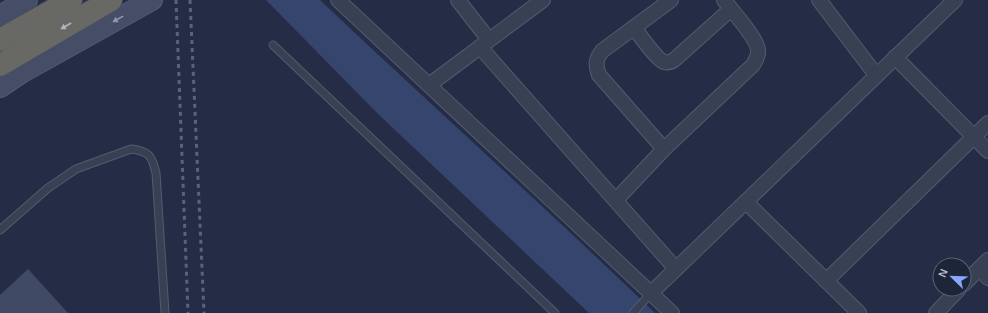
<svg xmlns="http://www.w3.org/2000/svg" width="988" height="313" font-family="Helvetica,sans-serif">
<rect width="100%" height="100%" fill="#242d45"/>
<path fill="#36456d" d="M 266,0 L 320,0 C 431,105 545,207 655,313 L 589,313 L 377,113 Z"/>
<path fill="#404a65" d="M 28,269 L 68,313 L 0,313 L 0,295 Z"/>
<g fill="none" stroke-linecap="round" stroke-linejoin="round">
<defs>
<g id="service">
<path d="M 273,45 L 555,313"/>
<path d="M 0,230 L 48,188 L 76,169 L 131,149 C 149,151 152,156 156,173 L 165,313"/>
<path d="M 633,313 L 651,293"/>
</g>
<g id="minor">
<path d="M 338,0 L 672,313"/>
<path d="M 458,0 L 489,40"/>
<path d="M 819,0 L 876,75"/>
<path d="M 634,28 C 640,35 656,59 664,62 C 668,63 671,62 674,60 L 731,9"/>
<path d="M 480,47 L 676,269"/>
<path d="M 895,57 L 988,151"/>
<path d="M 429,85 L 543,0"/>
<path d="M 664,149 L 753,65 C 755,61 759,56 758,50 C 757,38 732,11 724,0"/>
<path d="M 616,200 L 664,149 L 599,75 C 595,64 596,59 602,51 L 671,0"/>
<path d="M 746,202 L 859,313"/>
<path d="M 980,269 L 988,278"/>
<path d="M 826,281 L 988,123"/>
<path d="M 964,284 L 988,260"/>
<path d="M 651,293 L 955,0"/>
<path d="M 936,313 L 959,289"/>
</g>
<g id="secondary">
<path d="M 0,16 L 27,0"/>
<path d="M 0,87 L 21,73 L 152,0"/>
</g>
<g id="trunk">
<path d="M 0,40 L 71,0"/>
<path d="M 0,65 L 111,0"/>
</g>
</defs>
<use href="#service" stroke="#545b6e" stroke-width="9"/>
<use href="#minor" stroke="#545b6e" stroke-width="16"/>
<use href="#secondary" stroke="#545b6e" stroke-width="22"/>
<use href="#trunk" stroke="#40485b" stroke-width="24"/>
<use href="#service" stroke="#384054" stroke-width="7"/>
<use href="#minor" stroke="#384054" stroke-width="14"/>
<use href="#secondary" stroke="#464e67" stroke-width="20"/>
<use href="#trunk" stroke="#686864" stroke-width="22"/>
<g stroke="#5a637b" stroke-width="3" stroke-dasharray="4 4" stroke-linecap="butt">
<path d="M 176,0 L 188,313"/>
<path d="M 190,0 L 204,313"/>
</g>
</g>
<defs><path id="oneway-solid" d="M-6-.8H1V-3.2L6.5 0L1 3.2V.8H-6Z"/></defs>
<use fill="#8f96aa" href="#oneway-solid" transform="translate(118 19) rotate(151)"/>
<use fill="#aeb4c3" href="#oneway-solid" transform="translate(66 26) rotate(150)"/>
<g transform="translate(952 277) rotate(293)"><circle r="19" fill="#1d2539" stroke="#5a6175"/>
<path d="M0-3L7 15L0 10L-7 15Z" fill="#89a7ff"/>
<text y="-6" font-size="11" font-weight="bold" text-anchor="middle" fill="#b6bcce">N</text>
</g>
</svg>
